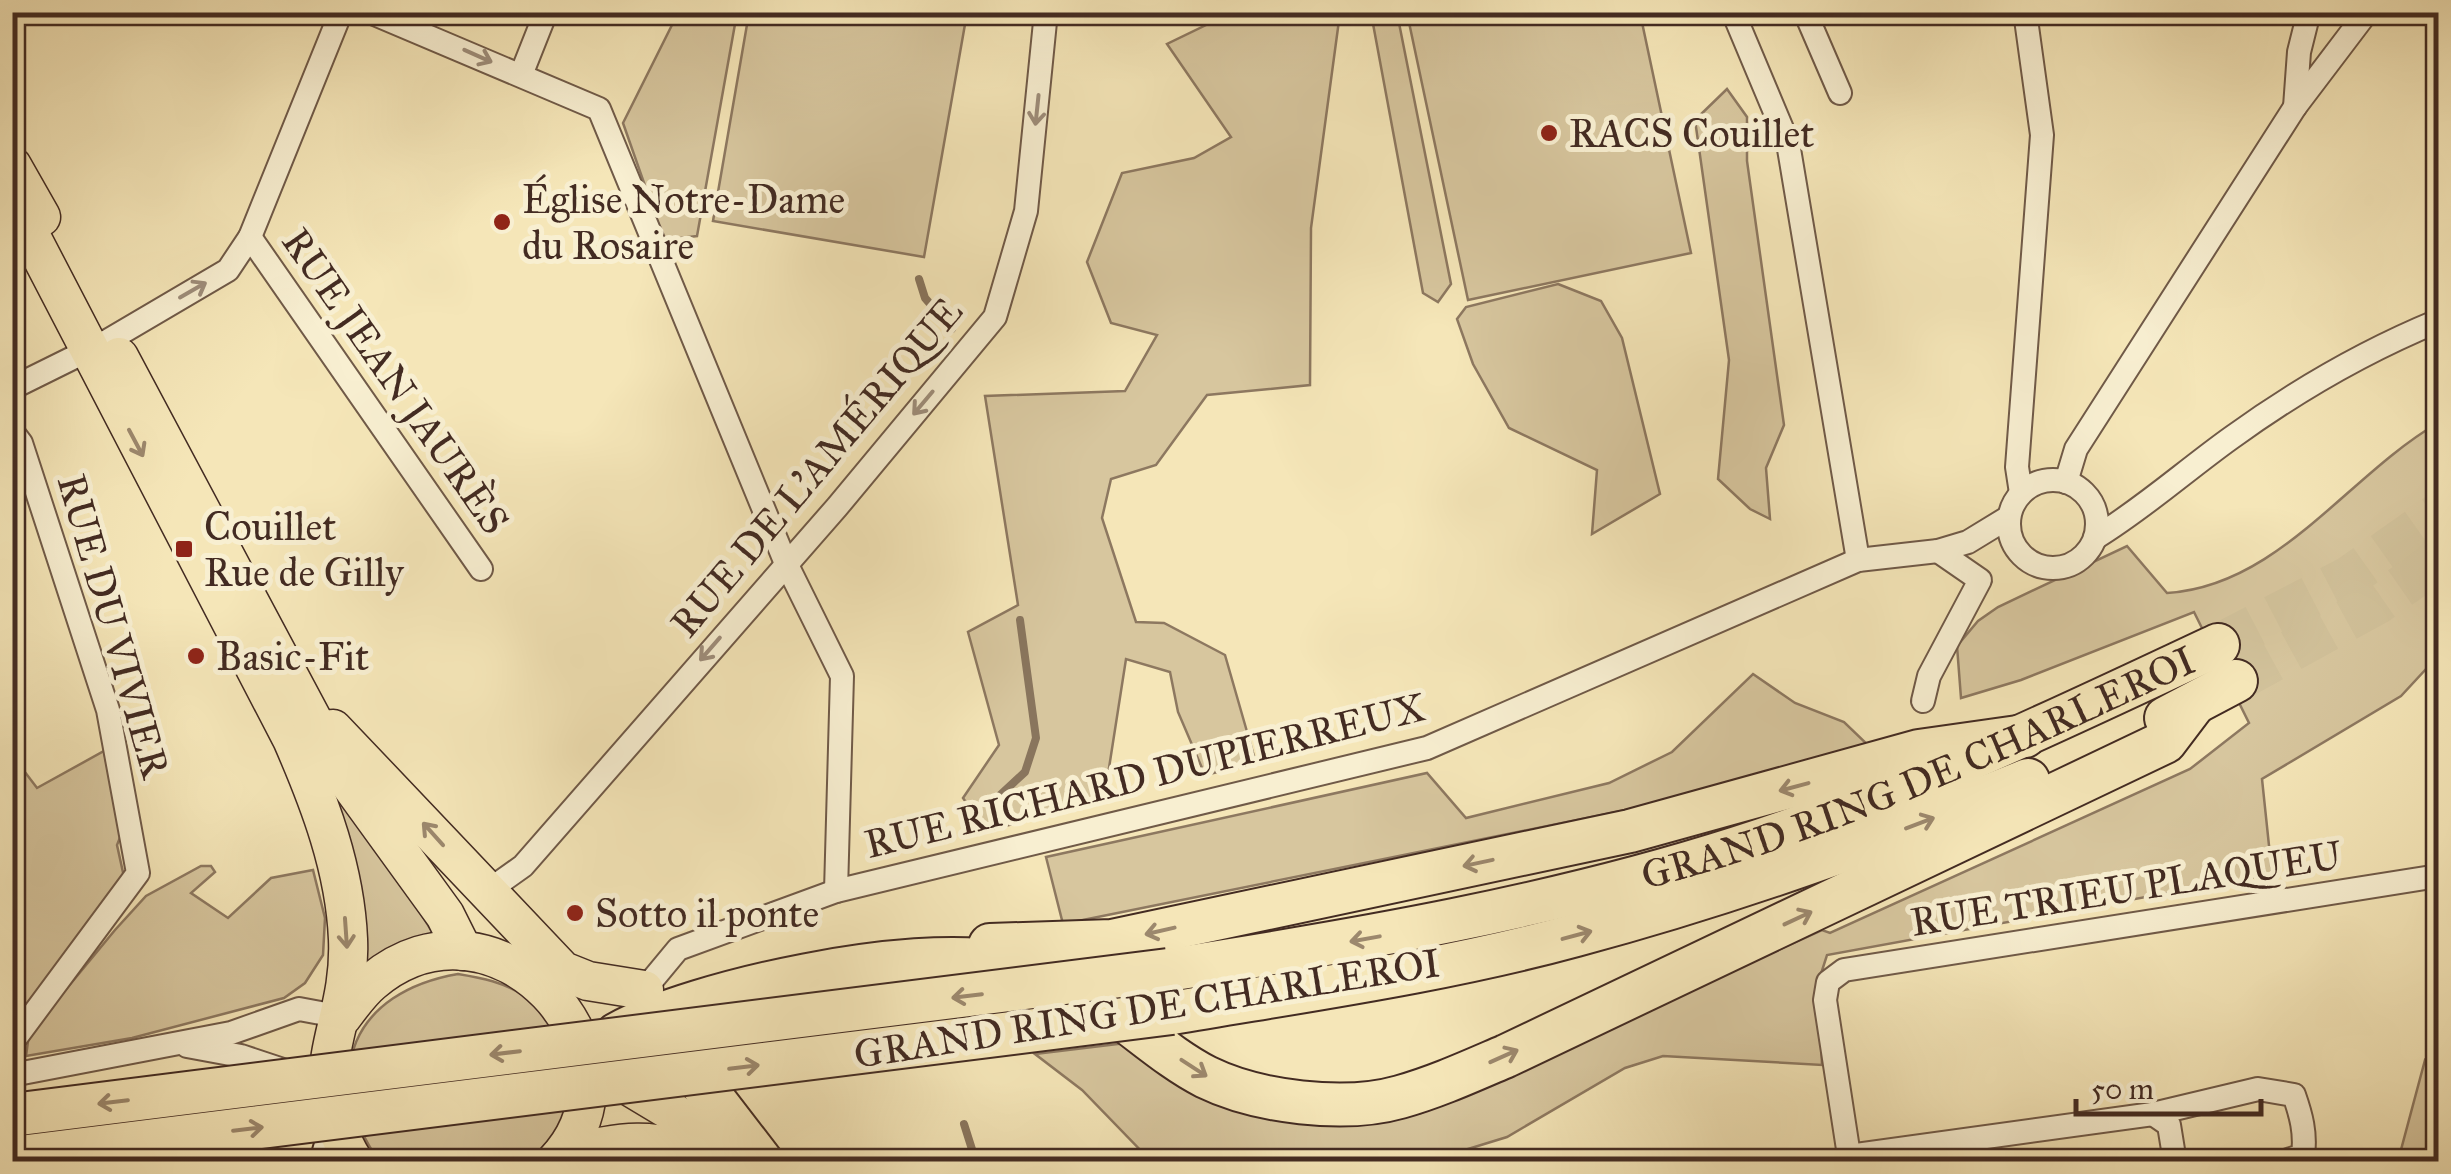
<svg xmlns="http://www.w3.org/2000/svg" width="2451" height="1174" font-family="'IM FELL Great Primer',serif">
<rect width="100%" height="100%" fill="#f5e6b8"/>
<filter id="stains"><feTurbulence type="fractalNoise" baseFrequency=".002" numOctaves="4"/><feColorMatrix values="0 0 0 0 .2 0 0 0 0 .09 0 0 0 0 .02 0 0 0 .5 -.17"/></filter>
<radialGradient id="worn" r=".72"><stop offset=".6" stop-color="#630" stop-opacity="0"/><stop offset="1" stop-color="#630" stop-opacity=".3"/></radialGradient>
<g fill="#d7c69e" stroke="#8d7860" stroke-width="2.5">
<path d="M 678,13 L 737,13 L 697,236 L 664,240 L 623,123 Z"/>
<path d="M 749,13 L 967,13 L 924,257 L 713,221 Z"/>
<path d="M 1231,13 L 1340,13 L 1311,228 L 1310,385 L 1207,395 L 1156,465 L 1111,479 L 1102,518 L 1136,622 L 1164,623 L 1225,655 L 1256,763 L 1205,775 L 1178,712 L 1170,672 L 1126,659 L 1104,800 L 986,831 L 963,798 L 999,745 L 968,632 L 1018,605 L 985,396 L 1125,391 L 1157,335 L 1111,323 L 1087,262 L 1122,173 L 1194,158 L 1231,137 L 1167,44 Z"/>
<path d="M 1371,13 L 1397,13 L 1451,284 L 1438,302 L 1423,293 Z"/>
<path d="M 1407,13 L 1640,13 L 1691,253 L 1468,300 Z"/>
<path d="M 1727,89 L 1747,117 L 1747,161 L 1784,425 L 1766,468 L 1770,519 L 1750,509 L 1718,479 L 1729,360 L 1695,120 Z"/>
<path d="M 1558,284 L 1601,301 L 1622,338 L 1660,494 L 1592,534 L 1597,470 L 1509,428 L 1473,364 L 1457,319 L 1466,307 Z"/>
<path d="M 2438,423 L 2438,656 L 2401,696 L 2262,779 L 2272,874 L 1827,955 L 1819,980 L 1822,1065 L 1663,1056 L 1625,1068 L 1507,1137 L 1429,1161 L 1151,1161 L 1082,1090 L 1035,1054 L 1126,1043 L 1359,1123 L 1421,1113 L 1822,930 L 1830,933 L 2190,769 L 2249,723 L 2194,612 L 2021,680 L 1961,698 L 1957,646 L 1978,621 L 1998,607 L 2127,546 L 2167,593 C 2279,586 2348,475 2438,423 Z"/>
<path d="M 1753,674 L 1795,703 L 1844,722 L 1869,746 L 1626,810 L 1063,924 L 1046,857 L 1427,773 L 1466,818 L 1609,783 L 1672,752 Z"/>
<path d="M 104,751 L 121,835 L 117,845 L 124,877 L 13,1022 L 12,755 L 37,788 Z"/>
<path d="M 328,786 L 386,858 L 438,941 L 365,973 Z"/>
<path d="M 201,866 L 211,866 L 215,872 L 191,893 L 228,918 L 271,878 L 313,870 L 325,918 L 323,955 L 305,983 L 284,998 L 132,1038 L 26,1056 L 29,1034 L 115,930 L 146,896 Z"/>
<path d="M 458,974 C 482,978 504,982 524,996 C 575,1033 583,1119 536,1162 L 379,1161 C 318,1074 353,992 458,974 Z"/>
<path d="M 2425,1060 L 2438,1069 L 2438,1161 L 2398,1161 Z"/>
</g>
<g fill="none" stroke-linecap="round" stroke-linejoin="round">
<g stroke="#89755d" stroke-width="8">
<path d="M 919,279 L 925,298 L 952,329"/>
<path d="M 997,798 L 1025,772 L 1036,738 L 1020,620"/>
<path d="M 964,1124 L 976,1162"/>
</g>
<g stroke="#d1c19a" stroke-width="42" stroke-dasharray="42 21" stroke-linecap="butt">
<path d="M 2218,645 L 2349,577 L 2438,514"/>
<path d="M 2236,681 L 2378,603 L 2438,561"/>
</g>
<defs>
<g id="street">
<path d="M 370,12 L 599,109 L 785,561 L 842,676 L 836,891"/>
<path d="M 1733,12 L 1788,143 L 1858,560"/>
<path d="M 1805,12 L 1840,93"/>
<path d="M 521,75 L 546,12"/>
<path d="M 2295,107 L 2299,52 L 2309,12"/>
<path d="M 250,237 L 481,569"/>
<path d="M 12,388 L 109,340 L 228,270 L 250,237 L 341,12"/>
<path d="M 12,431 L 21,443 L 108,710 L 138,873 L 12,1043"/>
<circle cx="2053" cy="524" r="44"/>
<path d="M 2066,482 L 2076,449 L 2295,107 L 2367,12"/>
<path d="M 2021,493 L 2017,467 L 2042,135 L 2025,12"/>
<path d="M 2095,538 C 2144,508 2185,471 2231,438 C 2296,391 2365,351 2438,321"/>
<path d="M 1923,701 L 1929,676 L 1980,580 L 1938,551"/>
<path d="M 485,893 L 523,866 L 837,507 L 995,317 L 1026,211 L 1046,12"/>
<path d="M 644,990 L 678,949 L 836,891 L 1427,748 L 1858,560 L 1938,551 L 1968,542 L 2009,517"/>
<path d="M 187,1046 L 241,1056 L 286,1071"/>
<path d="M 12,1075 L 231,1033 L 299,1009 L 342,1017"/>
<path d="M 2153,1114 L 2169,1125 L 2175,1162"/>
<path d="M 1849,1156 L 2153,1114 L 2258,1089 L 2294,1095 C 2301,1115 2306,1133 2303,1155 L 2282,1162"/>
<path d="M 1850,1162 L 1825,1000 L 1828,982 L 1844,970 L 2438,876"/>
</g>
<path id="secondary" d="M 326,1162 L 335,1131"/>
<g id="primary">
<path d="M 12,166 L 41,217"/>
<path d="M 12,200 L 292,739 C 320,803 345,869 348,939 C 352,1031 298,1071 354,1162"/>
<path d="M 119,357 L 337,766 L 445,915 L 463,951"/>
<path d="M 333,729 L 563,971 L 588,981 L 644,990"/>
<path d="M 342,1017 C 351,1005 361,991 372,982 C 495,878 657,1055 555,1162"/>
<path d="M 609,1074 L 714,1137 L 738,1162"/>
<path d="M 561,1156 C 608,1145 657,1130 701,1162"/>
</g>
<g id="highway">
<path d="M 2166,718 L 2236,681"/>
<path d="M 990,945 L 1112,941 L 1630,831 L 1919,751 L 2025,736"/>
<path id="s1" d="M 1168,970 C 1359,940 1552,907 1737,848 C 1903,795 2060,719 2218,645"/>
<path d="M 1172,1013 C 1307,990 1444,971 1576,935 C 1730,894 1880,840 2028,780"/>
<path d="M 617,1034 C 696,990 913,945 1002,963 C 1021,967 1042,974 1060,982 C 1114,1003 1155,1051 1206,1077 C 1257,1102 1344,1113 1400,1097 C 1436,1087 1471,1071 1506,1056 L 2165,742 L 2193,705"/>
<path d="M 679,1045 L 692,1071 L 762,1162"/>
</g>
</defs>
<use href="#street" stroke="#705a48" stroke-width="26"/>
<use href="#secondary" stroke="#432b22" stroke-width="36"/>
<use href="#primary" stroke="#432b22" stroke-width="41"/>
<use href="#highway" stroke="#432b22" stroke-width="46"/>
<use href="#street" stroke="#f8efd1" stroke-width="22"/>
<use href="#secondary" stroke="#f8efd1" stroke-width="32"/>
<use href="#primary" stroke="#f5e6b8" stroke-width="38"/>
<use href="#highway" stroke="#f5e6b8" stroke-width="42"/>
<defs>
<g id="highway-bridge">
<path d="M 12,1115 L 1168,970"/>
<path d="M 12,1158 L 1172,1013"/>
</g>
</defs>
<use href="#highway-bridge" stroke="#432b22" stroke-width="46" stroke-linecap="butt"/>
<use href="#highway-bridge" stroke="#f5e6b8" stroke-width="42"/>
</g>
<defs><path id="oneway-shaft" d="M-6 0H5M1.5-3L5.5 0L1.5 3" fill="none" stroke-width="1.6" stroke-linecap="round" stroke-linejoin="round" transform="scale(2.5)"/></defs>
<g stroke="#9e8d7a">
<use href="#oneway-shaft" transform="translate(478 56) rotate(24)"/>
<use href="#oneway-shaft" transform="translate(1037 110) rotate(96)"/>
<use href="#oneway-shaft" transform="translate(193 290) rotate(-30)"/>
<use href="#oneway-shaft" transform="translate(923 403) rotate(130)"/>
<use href="#oneway-shaft" transform="translate(710 649) rotate(131)"/>
</g>
<g stroke="#9c886d">
<use href="#oneway-shaft" transform="translate(136 443) rotate(62)"/>
<use href="#oneway-shaft" transform="translate(1794 787) rotate(165)"/>
<use href="#oneway-shaft" transform="translate(1920 823) rotate(-21)"/>
<use href="#oneway-shaft" transform="translate(433 834) rotate(-132)"/>
<use href="#oneway-shaft" transform="translate(1478 863) rotate(168)"/>
<use href="#oneway-shaft" transform="translate(1798 918) rotate(-25)"/>
<use href="#oneway-shaft" transform="translate(1160 931) rotate(167)"/>
<use href="#oneway-shaft" transform="translate(346 933) rotate(86)"/>
<use href="#oneway-shaft" transform="translate(1577 935) rotate(-15)"/>
<use href="#oneway-shaft" transform="translate(1365 939) rotate(170)"/>
<use href="#oneway-shaft" transform="translate(967 996) rotate(173)"/>
<use href="#oneway-shaft" transform="translate(505 1053) rotate(173)"/>
<use href="#oneway-shaft" transform="translate(1504 1056) rotate(-24)"/>
<use href="#oneway-shaft" transform="translate(744 1067) rotate(-7)"/>
<use href="#oneway-shaft" transform="translate(1194 1068) rotate(33)"/>
<use href="#oneway-shaft" transform="translate(113 1102) rotate(173)"/>
<use href="#oneway-shaft" transform="translate(248 1129) rotate(-7)"/>
</g>
<g fill="#8f2418" stroke="#f8efd1" stroke-width="4">
<circle cx="1549" cy="133" r="10"/>
<circle cx="502" cy="222" r="10"/>
<rect x="174" y="539" width="20" height="20" rx="5"/>
<circle cx="196" cy="656" r="10"/>
<circle cx="575" cy="913" r="10"/>
</g>
<g text-anchor="middle" stroke-width="10" stroke-linejoin="round" paint-order="stroke">
<g font-size="40" fill="#432b22" stroke="#f8efd1" text-anchor="start">
<text x="1569" y="147">RACS Couillet</text>
<text x="522" y="213">Église Notre-Dame<tspan x="522" dy="46">du Rosaire</tspan></text>
<text x="204" y="540">Couillet<tspan x="204" dy="46">Rue de Gilly</tspan></text>
<text x="216" y="670">Basic-Fit</text>
<text x="595" y="927">Sotto il ponte</text>
</g>
<g font-size="40" fill="#432b22" stroke="#f8efd1">
<text transform="translate(396 381) rotate(55)" y="14">RUE JEAN JAURÈS</text>
<text transform="translate(816 467) rotate(-50)" y="14">RUE DE L'AMÉRIQUE</text>
<text transform="translate(114 626) rotate(74)" y="14">RUE DU VIVIER</text>
<text dy="14" stroke="none"><textPath href="#s1" startOffset="780">GRAND RING DE CHARLEROI</textPath></text>
<text transform="translate(1145 775) rotate(-14)" y="14">RUE RICHARD DUPIERREUX</text>
<text transform="translate(2126 888) rotate(-9)" y="14">RUE TRIEU PLAQUEU</text>
<text transform="translate(1147 1008) rotate(-9)" y="14">GRAND RING DE CHARLEROI</text>
</g>
</g>
<rect width="2451" height="1174" fill="none" stroke="#f5e6b8" stroke-width="50"/>
<rect x="15" y="15" width="2421" height="1144" fill="none" stroke="#432b22" stroke-width="5"/>
<rect x="25" y="25" width="2401" height="1124" fill="none" stroke="#432b22" stroke-width="2.5"/>
<path d="M2076 1099v15h185v-15" fill="none" stroke="#432b22" stroke-width="5"/>
<text x="2091" y="1099" font-size="30" fill="#432b22" stroke="#f8efd1" stroke-width="8" paint-order="stroke">50 m</text>
<rect width="100%" height="100%" filter="url(#stains)"/>
<rect width="100%" height="100%" fill="url(#worn)"/>
</svg>
